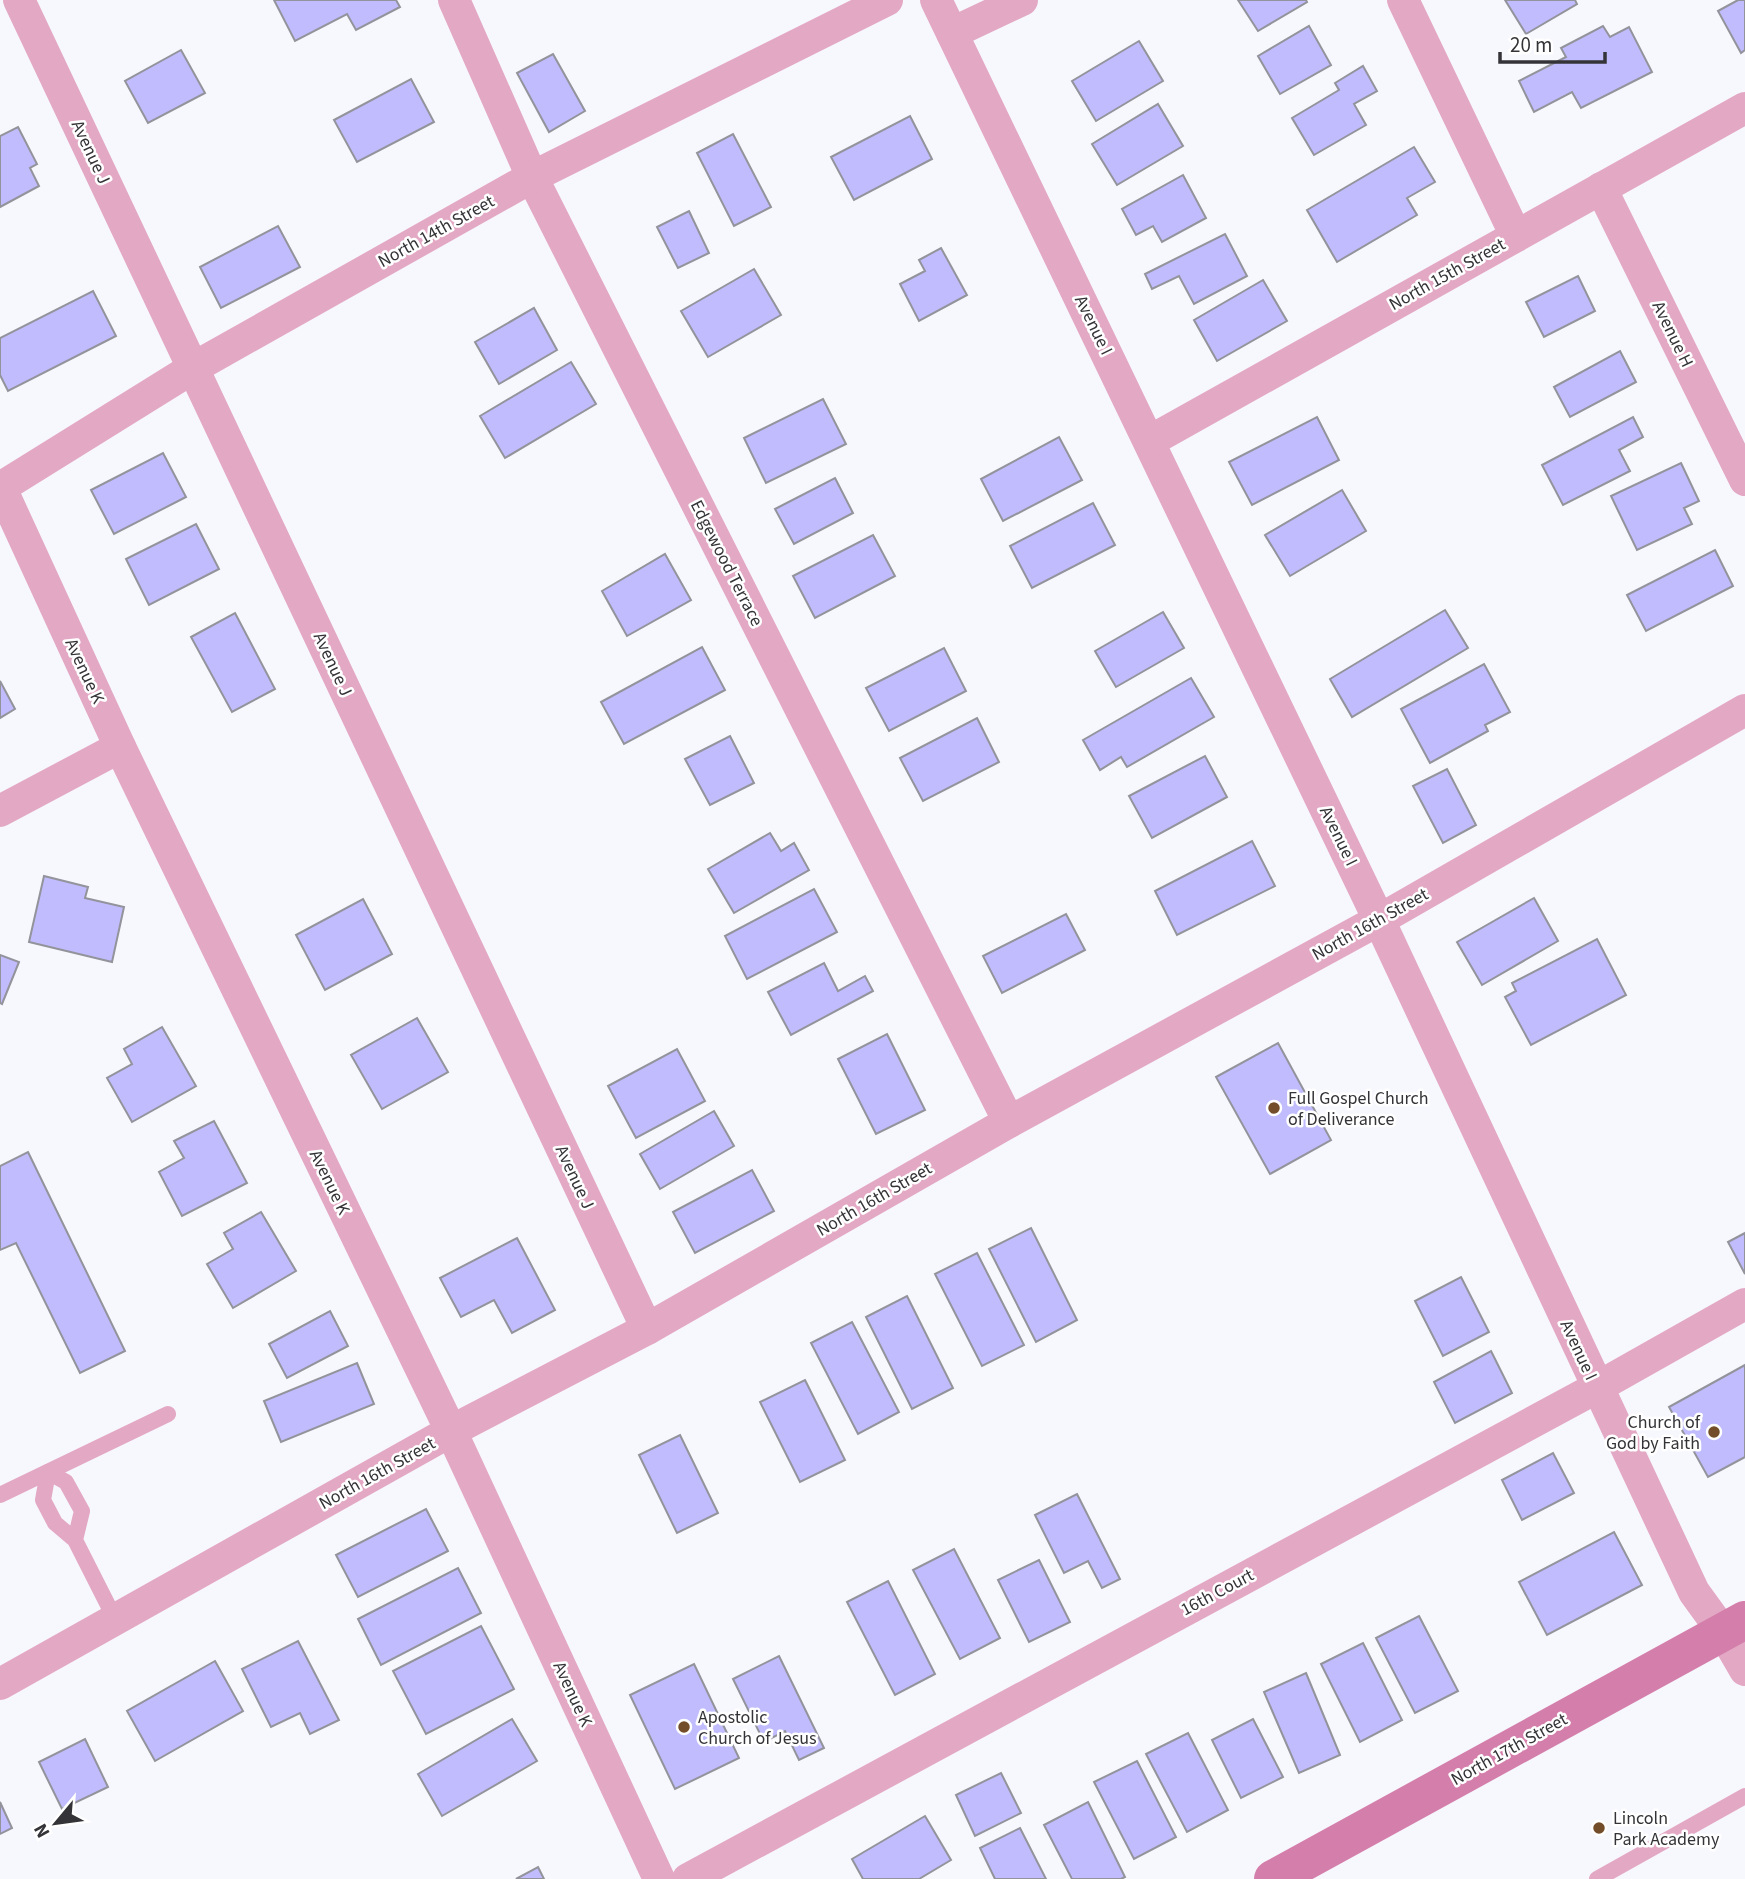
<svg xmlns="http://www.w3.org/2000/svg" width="1745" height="1879" font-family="'Source Sans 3',sans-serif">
<rect width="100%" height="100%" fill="#f7f7fe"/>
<g fill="#c0bcfd" stroke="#93939b" stroke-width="2">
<path d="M 274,0 L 396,0 L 400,7 L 356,30 L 347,14 L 295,41 Z"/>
<path d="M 1238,0 L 1306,0 L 1307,2 L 1258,31 Z"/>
<path d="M 1505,0 L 1575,0 L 1577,4 L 1526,34 Z"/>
<path d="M 1738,0 L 1745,0 L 1745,50 L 1741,53 L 1718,11 Z"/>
<path d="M 1309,26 L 1331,65 L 1280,94 L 1258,56 Z"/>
<path d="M 1603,26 L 1610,37 L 1629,27 L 1652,72 L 1581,108 L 1572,92 L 1534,112 L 1519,81 L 1566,57 L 1561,48 Z"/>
<path d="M 1139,41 L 1163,81 L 1096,121 L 1072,81 Z"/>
<path d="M 181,50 L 205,93 L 148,123 L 125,81 Z"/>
<path d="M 553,54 L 585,111 L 549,132 L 517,73 Z"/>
<path d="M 1363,66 L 1377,91 L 1354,104 L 1366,125 L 1314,155 L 1292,118 L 1339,90 L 1335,83 Z"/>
<path d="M 411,79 L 434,122 L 357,162 L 334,120 Z"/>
<path d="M 1158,104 L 1183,146 L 1117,185 L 1092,144 Z"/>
<path d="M 910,116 L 932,159 L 854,200 L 831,157 Z"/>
<path d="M 18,127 L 37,164 L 30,168 L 39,186 L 0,207 L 0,136 Z"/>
<path d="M 733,134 L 771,207 L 734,226 L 697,153 Z"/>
<path d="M 1414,147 L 1435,182 L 1407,198 L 1417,215 L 1337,262 L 1307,210 Z"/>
<path d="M 1183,175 L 1206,218 L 1162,242 L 1153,226 L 1136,235 L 1122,209 Z"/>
<path d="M 689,211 L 709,253 L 678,268 L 657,227 Z"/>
<path d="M 278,226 L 300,267 L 221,308 L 200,267 Z"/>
<path d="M 1225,234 L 1247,276 L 1194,304 L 1179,276 L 1152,289 L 1145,274 Z"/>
<path d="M 941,248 L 967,295 L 919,321 L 900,284 L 925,271 L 919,260 Z"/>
<path d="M 754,269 L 781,315 L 708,357 L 681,311 Z"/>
<path d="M 1578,276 L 1595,311 L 1544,337 L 1526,302 Z"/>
<path d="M 1263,280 L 1287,321 L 1217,361 L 1194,320 Z"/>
<path d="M 93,291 L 116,336 L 8,391 L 0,375 L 0,338 Z"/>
<path d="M 534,308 L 557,350 L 499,384 L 475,342 Z"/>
<path d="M 1620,351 L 1636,382 L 1570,417 L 1554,387 Z"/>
<path d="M 571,362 L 596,404 L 505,458 L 480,416 Z"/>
<path d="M 823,399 L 846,444 L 766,483 L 744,438 Z"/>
<path d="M 1317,417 L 1339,460 L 1252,505 L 1229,462 Z"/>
<path d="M 1633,417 L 1643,437 L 1619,450 L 1630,471 L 1563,505 L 1542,465 Z"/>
<path d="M 1059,437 L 1082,480 L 1003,521 L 981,479 Z"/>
<path d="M 163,453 L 186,497 L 114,534 L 91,490 Z"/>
<path d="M 1681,463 L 1699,501 L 1684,508 L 1692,524 L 1637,550 L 1611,496 Z"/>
<path d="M 835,478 L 853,513 L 794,544 L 775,509 Z"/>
<path d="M 1342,490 L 1366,531 L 1290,576 L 1265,535 Z"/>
<path d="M 1093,503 L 1115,545 L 1032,588 L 1010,546 Z"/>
<path d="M 196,524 L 219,569 L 149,605 L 126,559 Z"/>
<path d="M 873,535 L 895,576 L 815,618 L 793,576 Z"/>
<path d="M 1715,550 L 1733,586 L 1646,631 L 1627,595 Z"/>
<path d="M 665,554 L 691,600 L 627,636 L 602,591 Z"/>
<path d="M 1445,610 L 1468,648 L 1352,717 L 1330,679 Z"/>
<path d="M 1163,612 L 1184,648 L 1116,687 L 1095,651 Z"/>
<path d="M 235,613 L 275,689 L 232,712 L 191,637 Z"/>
<path d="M 702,647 L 725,690 L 624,744 L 601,702 Z"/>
<path d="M 944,648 L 966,691 L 889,731 L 866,688 Z"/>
<path d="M 1484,664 L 1510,712 L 1485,725 L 1488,731 L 1430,763 L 1401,709 Z"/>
<path d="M 1191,678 L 1214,717 L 1127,767 L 1121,757 L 1100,770 L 1083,740 Z"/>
<path d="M 0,681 L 15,709 L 0,718 Z"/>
<path d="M 977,718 L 999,762 L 923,801 L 900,758 Z"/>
<path d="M 730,736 L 754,783 L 710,805 L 685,759 Z"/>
<path d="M 1205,756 L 1227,797 L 1152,838 L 1129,796 Z"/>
<path d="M 1447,769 L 1476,825 L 1443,843 L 1413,786 Z"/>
<path d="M 770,833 L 781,851 L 794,843 L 809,870 L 734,913 L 708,869 Z"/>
<path d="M 1252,841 L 1275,886 L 1177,935 L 1155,891 Z"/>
<path d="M 44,876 L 88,887 L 85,898 L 124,907 L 112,962 L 29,942 Z"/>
<path d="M 814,889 L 837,932 L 747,979 L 725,936 Z"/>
<path d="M 1534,898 L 1558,941 L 1482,985 L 1457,942 Z"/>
<path d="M 363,899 L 392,954 L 325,990 L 296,935 Z"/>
<path d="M 1066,914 L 1085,950 L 1002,993 L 983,956 Z"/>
<path d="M 1597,939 L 1626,995 L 1531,1045 L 1505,997 L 1516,991 L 1512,983 Z"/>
<path d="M 0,955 L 19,962 L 2,1004 L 0,1003 Z"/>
<path d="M 824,963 L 838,991 L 865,976 L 873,991 L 791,1035 L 768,992 Z"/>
<path d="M 417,1018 L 448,1072 L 382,1109 L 351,1055 Z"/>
<path d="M 162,1027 L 196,1086 L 132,1122 L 107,1078 L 132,1064 L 124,1049 Z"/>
<path d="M 887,1034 L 925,1110 L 876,1134 L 838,1059 Z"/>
<path d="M 1278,1043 L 1331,1140 L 1270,1174 L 1216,1077 Z"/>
<path d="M 677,1049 L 705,1101 L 636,1138 L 608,1086 Z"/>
<path d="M 714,1111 L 734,1146 L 660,1189 L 640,1154 Z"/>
<path d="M 214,1121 L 247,1183 L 182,1216 L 159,1172 L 184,1158 L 174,1141 Z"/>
<path d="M 28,1152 L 125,1351 L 80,1373 L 16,1243 L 0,1250 L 0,1166 Z"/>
<path d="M 752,1170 L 774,1211 L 695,1253 L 673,1212 Z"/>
<path d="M 261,1212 L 296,1271 L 233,1308 L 207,1264 L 233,1249 L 224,1233 Z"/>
<path d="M 1031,1228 L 1077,1320 L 1036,1342 L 989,1249 Z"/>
<path d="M 1745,1233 L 1745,1274 L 1728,1242 Z"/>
<path d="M 517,1238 L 555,1310 L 512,1333 L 494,1300 L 461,1317 L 440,1278 Z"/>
<path d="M 977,1253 L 1024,1345 L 982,1366 L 935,1274 Z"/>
<path d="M 1461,1277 L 1489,1332 L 1443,1356 L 1415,1301 Z"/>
<path d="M 907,1296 L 953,1388 L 912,1409 L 866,1317 Z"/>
<path d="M 330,1311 L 348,1346 L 287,1378 L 269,1344 Z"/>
<path d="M 852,1322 L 899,1412 L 858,1434 L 811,1343 Z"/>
<path d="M 1491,1351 L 1512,1393 L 1455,1423 L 1434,1382 Z"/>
<path d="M 357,1363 L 374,1404 L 281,1442 L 264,1401 Z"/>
<path d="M 1745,1365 L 1745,1457 L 1708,1477 L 1669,1407 Z"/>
<path d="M 805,1380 L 845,1460 L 800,1482 L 760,1402 Z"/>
<path d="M 680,1435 L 718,1513 L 677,1533 L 639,1455 Z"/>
<path d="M 1553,1453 L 1574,1493 L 1522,1520 L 1502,1480 Z"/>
<path d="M 1077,1494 L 1120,1579 L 1102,1588 L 1088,1561 L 1064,1573 L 1035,1515 Z"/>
<path d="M 426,1509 L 448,1551 L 358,1597 L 336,1555 Z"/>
<path d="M 1614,1532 L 1642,1585 L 1547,1635 L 1519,1582 Z"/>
<path d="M 954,1549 L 1000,1638 L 960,1659 L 913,1570 Z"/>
<path d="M 1039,1560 L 1070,1622 L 1029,1642 L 998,1580 Z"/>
<path d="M 458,1568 L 481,1613 L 381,1665 L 358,1619 Z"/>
<path d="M 888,1581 L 935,1674 L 895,1695 L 847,1602 Z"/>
<path d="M 1419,1616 L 1458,1691 L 1415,1713 L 1376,1638 Z"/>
<path d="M 481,1626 L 514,1689 L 426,1734 L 393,1671 Z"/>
<path d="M 298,1641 L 339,1720 L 310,1734 L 300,1713 L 271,1727 L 242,1669 Z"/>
<path d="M 1363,1643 L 1402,1720 L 1360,1742 L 1321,1664 Z"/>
<path d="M 779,1656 L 824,1748 L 799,1760 L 785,1731 L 764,1742 L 733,1679 Z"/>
<path d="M 215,1661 L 243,1711 L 155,1761 L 127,1711 Z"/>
<path d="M 694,1664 L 739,1758 L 675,1789 L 630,1695 Z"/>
<path d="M 1306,1673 L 1340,1755 L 1299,1773 L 1264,1692 Z"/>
<path d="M 512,1719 L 537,1761 L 442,1816 L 418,1774 Z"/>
<path d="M 1253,1719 L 1283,1777 L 1241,1798 L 1212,1740 Z"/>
<path d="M 1188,1733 L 1228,1810 L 1187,1832 L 1146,1754 Z"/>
<path d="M 85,1739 L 108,1787 L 62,1809 L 39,1762 Z"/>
<path d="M 1137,1761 L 1176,1837 L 1134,1859 L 1094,1782 Z"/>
<path d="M 1001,1773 L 1021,1813 L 975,1836 L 956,1795 Z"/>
<path d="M 0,1802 L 12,1828 L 0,1834 Z"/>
<path d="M 1088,1802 L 1125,1877 L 1121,1879 L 1072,1879 L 1044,1825 Z"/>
<path d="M 925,1816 L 951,1860 L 919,1879 L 863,1879 L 852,1859 Z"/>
<path d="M 1020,1828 L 1046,1879 L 995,1879 L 980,1848 Z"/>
<path d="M 538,1867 L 544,1879 L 516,1879 Z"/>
</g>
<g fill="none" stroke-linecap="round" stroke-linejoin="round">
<g stroke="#e3a8c4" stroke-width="16">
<path d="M 0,1495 L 168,1414"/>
<path d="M 75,1540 L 82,1511 L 66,1482 L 48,1472 L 43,1500 L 55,1523 L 75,1540 L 115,1619"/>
<path d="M 1597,1879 L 1745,1796"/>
</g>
<g stroke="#e3a8c4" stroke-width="32">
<path d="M 19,0 L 647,1329"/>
<path d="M 454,0 L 532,177 L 1009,1122"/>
<path d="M 936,0 L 1379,920 L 1694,1592 L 1723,1632 L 1745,1670"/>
<path d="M 1403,0 L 1516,236"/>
<path d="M 952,33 L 1022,0"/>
<path d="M 1601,188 L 1745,480"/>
<path d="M 1150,441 L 1745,108"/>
<path d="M 0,486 L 120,747 L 451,1431 L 659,1879"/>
<path d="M 0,488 L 193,368 L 532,177 L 887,0"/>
<path d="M 0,811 L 120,747"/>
<path d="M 0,1684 L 451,1431 L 647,1329 L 1009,1122 L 1379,920 L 1745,710"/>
<path d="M 688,1879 L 1596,1388 L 1745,1304"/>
</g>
<path stroke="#d47fab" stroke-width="38" d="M 1273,1879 L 1745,1620"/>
</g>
<g fill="#734d2a" stroke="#fff" stroke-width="2.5">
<circle cx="1274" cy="1108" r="7"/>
<circle cx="1714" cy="1432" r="7"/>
<circle cx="684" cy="1727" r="7"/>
<circle cx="1599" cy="1828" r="7"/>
</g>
<g text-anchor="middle" stroke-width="5" stroke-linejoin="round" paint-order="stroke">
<g font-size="18" fill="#343438" stroke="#fff">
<text transform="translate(91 152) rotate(65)" y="6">Avenue J</text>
<text transform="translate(436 231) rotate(-29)" y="6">North 14th Street</text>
<text transform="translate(1447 274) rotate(-29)" y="6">North 15th Street</text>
<text transform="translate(1094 325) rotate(64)" y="6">Avenue I</text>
<text transform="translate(1673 334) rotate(64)" y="6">Avenue H</text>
<text transform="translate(727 563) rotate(63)" y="6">Edgewood Terrace</text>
<text transform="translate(333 664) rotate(65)" y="6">Avenue J</text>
<text transform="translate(85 671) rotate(65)" y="6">Avenue K</text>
<text transform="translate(1339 836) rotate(64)" y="6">Avenue I</text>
<text transform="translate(1370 924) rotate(-29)" y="6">North 16th Street</text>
<text transform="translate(575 1177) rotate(65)" y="6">Avenue J</text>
<text transform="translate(330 1182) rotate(64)" y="6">Avenue K</text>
<text transform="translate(874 1199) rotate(-30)" y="6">North 16th Street</text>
<text transform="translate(1579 1350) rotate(65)" y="6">Avenue I</text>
<text transform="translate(377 1473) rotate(-29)" y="6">North 16th Street</text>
<text transform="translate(1217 1592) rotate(-28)" y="6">16th Court</text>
<text transform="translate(573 1694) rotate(65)" y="6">Avenue K</text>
<text transform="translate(1509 1749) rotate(-29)" y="6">North 17th Street</text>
</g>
<g font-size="18" fill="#343438" stroke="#fff" text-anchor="start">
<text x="1288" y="1104">Full Gospel Church<tspan x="1288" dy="21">of Deliverance</tspan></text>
<text x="1700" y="1428" text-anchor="end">Church of<tspan x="1700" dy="21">God by Faith</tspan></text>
<text x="698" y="1723">Apostolic<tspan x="698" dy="21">Church of Jesus</tspan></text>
<text x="1613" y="1824">Lincoln<tspan x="1613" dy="21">Park Academy</tspan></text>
</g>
</g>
<g transform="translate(56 1823) rotate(241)" stroke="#ffffff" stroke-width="5" paint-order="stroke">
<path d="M0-5L12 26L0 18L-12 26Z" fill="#343438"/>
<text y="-10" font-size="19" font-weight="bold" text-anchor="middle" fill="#343438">N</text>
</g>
<path d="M1500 52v10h105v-10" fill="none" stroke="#343438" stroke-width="3.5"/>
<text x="1510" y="52" font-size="21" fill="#343438" stroke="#ffffff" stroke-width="5" paint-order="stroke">20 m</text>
</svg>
